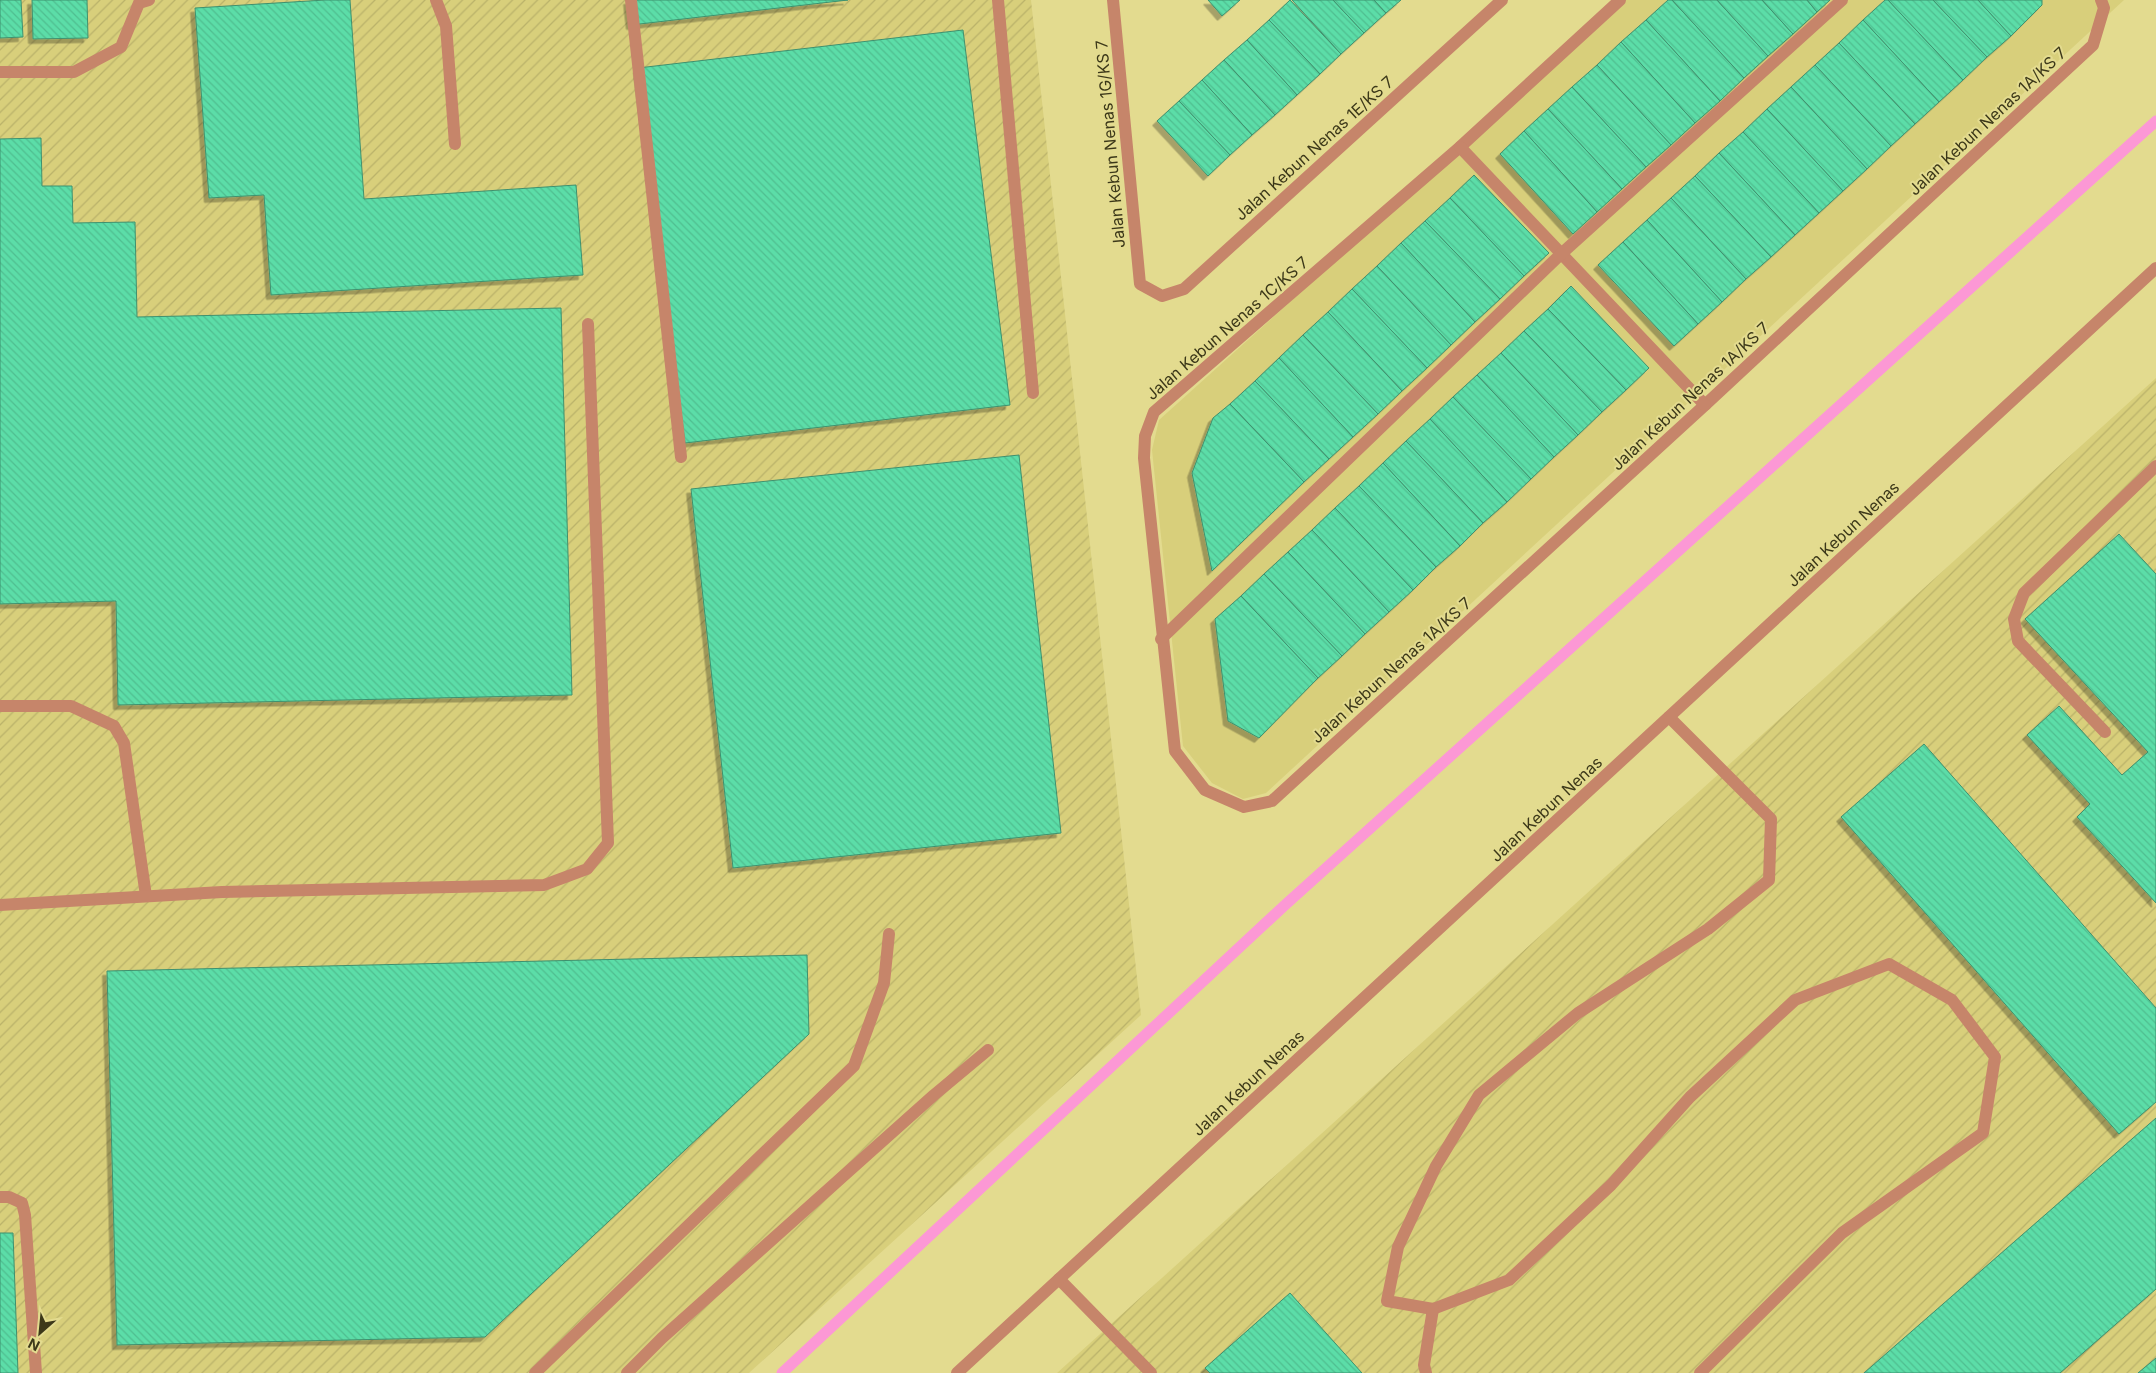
<svg xmlns="http://www.w3.org/2000/svg" width="2156" height="1373" font-family="Inter,sans-serif">
<defs>
<pattern id="industrial-furrows" width="10" height="10" patternUnits="userSpaceOnUse" patternTransform="scale(1.25)"><rect width="10" height="10" fill="#d8cf7b"/><path d="M-1 1l2-2M0 10L10 0M9 11l2-2" fill="none" stroke="#bab26a"/></pattern>
<pattern id="building-back-hatch" width="6" height="6" patternUnits="userSpaceOnUse" patternTransform="scale(1.25)"><rect width="6" height="6" fill="#5bdda8"/><path d="M-1 5l2 2M0 0l6 6M5-1l2 2" fill="none" stroke="#50be90"/></pattern>
<filter id="shadow"><feDropShadow dx="-4.5" dy="4.5" stdDeviation="0" flood-color="#0004"/></filter>
</defs>
<rect width="100%" height="100%" fill="#e3db8f"/>
<path fill="#d8cf7b" d="M 1625,0 L 2124,0 L 1266,793 L 1243,799 L 1212,783 L 1183,746 L 1152,450 L 1159,420 Z"/>
<g fill="url(#industrial-furrows)">
<path d="M 0,0 L 1031,0 L 1141,1015 L 749,1373 L 0,1373 Z"/>
<path d="M 2156,378 L 2156,1373 L 1057,1373 Z"/>
</g>
<g fill="none" stroke-linecap="round" stroke-linejoin="round">
<path stroke="#fc98d5" stroke-width="11" d="M 782,1373 L 1285,905 L 2156,121"/>
</g>
<g fill="url(#building-back-hatch)" stroke="#3f916f" filter="url(#shadow)">
<path d="M 0,0 L 21,0 L 23,37 L 0,38 Z"/>
<path d="M 32,0 L 87,0 L 88,38 L 33,39 Z"/>
<path d="M 325,0 L 350,0 L 364,199 L 576,185 L 583,275 L 271,295 L 264,195 L 209,198 L 195,8 Z"/>
<path d="M 628,0 L 848,0 L 631,25 Z"/>
<path d="M 1208,0 L 1240,0 L 1222,16 Z"/>
<path d="M 1290,0 L 1341,54 L 1320,74 L 1269,20 Z"/>
<path d="M 1292,0 L 1333,0 L 1364,33 L 1341,54 Z"/>
<path d="M 1333,0 L 1374,0 L 1386,13 L 1364,33 Z"/>
<path d="M 1374,0 L 1401,0 L 1386,13 Z"/>
<path d="M 1668,0 L 1672,0 L 1744,78 L 1720,101 L 1646,20 Z"/>
<path d="M 1672,0 L 1717,0 L 1768,56 L 1744,78 Z"/>
<path d="M 1717,0 L 1762,0 L 1793,34 L 1768,56 Z"/>
<path d="M 1762,0 L 1807,0 L 1817,12 L 1793,34 Z"/>
<path d="M 1807,0 L 1830,0 L 1817,12 Z"/>
<path d="M 1885,0 L 1888,0 L 1963,80 L 1939,102 L 1863,20 Z"/>
<path d="M 1888,0 L 1933,0 L 1987,57 L 1963,80 Z"/>
<path d="M 1933,0 L 1978,0 L 2011,36 L 1987,57 Z"/>
<path d="M 1978,0 L 2042,0 L 2042,5 L 2011,36 Z"/>
<path d="M 1269,20 L 1320,74 L 1297,95 L 1247,40 Z"/>
<path d="M 1646,20 L 1720,101 L 1695,123 L 1621,42 Z"/>
<path d="M 1863,20 L 1939,102 L 1915,124 L 1839,43 Z"/>
<path d="M 963,30 L 1010,405 L 685,443 L 638,68 Z"/>
<path d="M 1247,40 L 1297,95 L 1275,115 L 1224,60 Z"/>
<path d="M 1621,42 L 1695,123 L 1671,145 L 1597,65 Z"/>
<path d="M 1839,43 L 1915,124 L 1891,146 L 1815,65 Z"/>
<path d="M 1224,60 L 1275,115 L 1252,135 L 1202,80 Z"/>
<path d="M 1597,65 L 1671,145 L 1646,167 L 1572,87 Z"/>
<path d="M 1815,65 L 1891,146 L 1867,169 L 1791,87 Z"/>
<path d="M 1202,80 L 1252,135 L 1230,155 L 1179,101 Z"/>
<path d="M 1572,87 L 1646,167 L 1622,189 L 1548,109 Z"/>
<path d="M 1791,87 L 1867,169 L 1843,191 L 1767,109 Z"/>
<path d="M 1179,101 L 1230,155 L 1208,176 L 1157,121 Z"/>
<path d="M 1548,109 L 1622,189 L 1597,212 L 1524,131 Z"/>
<path d="M 1767,109 L 1843,191 L 1819,213 L 1743,132 Z"/>
<path d="M 1524,131 L 1597,212 L 1573,234 L 1500,154 Z"/>
<path d="M 1743,132 L 1819,213 L 1795,235 L 1719,153 Z"/>
<path d="M 41,138 L 42,186 L 72,186 L 73,223 L 135,222 L 137,317 L 561,308 L 572,695 L 118,705 L 116,601 L 0,604 L 0,139 Z"/>
<path d="M 1719,153 L 1795,235 L 1771,257 L 1695,176 Z"/>
<path d="M 1474,175 L 1549,253 L 1524,276 L 1450,198 Z"/>
<path d="M 1695,176 L 1771,257 L 1746,279 L 1671,198 Z"/>
<path d="M 1450,198 L 1524,276 L 1500,299 L 1425,221 Z"/>
<path d="M 1671,198 L 1746,279 L 1722,302 L 1647,220 Z"/>
<path d="M 1647,220 L 1722,302 L 1698,324 L 1623,242 Z"/>
<path d="M 1425,221 L 1500,299 L 1475,322 L 1401,243 Z"/>
<path d="M 1623,242 L 1698,324 L 1674,346 L 1598,265 Z"/>
<path d="M 1401,243 L 1475,322 L 1451,345 L 1377,266 Z"/>
<path d="M 1377,266 L 1451,345 L 1427,368 L 1352,289 Z"/>
<path d="M 1571,286 L 1649,368 L 1626,390 L 1548,309 Z"/>
<path d="M 1352,289 L 1427,368 L 1402,391 L 1328,312 Z"/>
<path d="M 1548,309 L 1626,390 L 1602,412 L 1524,331 Z"/>
<path d="M 1328,312 L 1402,391 L 1378,414 L 1303,335 Z"/>
<path d="M 1524,331 L 1602,412 L 1578,435 L 1501,353 Z"/>
<path d="M 1303,335 L 1378,414 L 1353,437 L 1279,358 Z"/>
<path d="M 1501,353 L 1578,435 L 1554,457 L 1477,375 Z"/>
<path d="M 1279,358 L 1353,437 L 1329,459 L 1255,381 Z"/>
<path d="M 1477,375 L 1554,457 L 1531,479 L 1453,397 Z"/>
<path d="M 1255,381 L 1329,459 L 1304,482 L 1230,404 Z"/>
<path d="M 1453,397 L 1531,479 L 1507,502 L 1430,419 Z"/>
<path d="M 1230,404 L 1304,482 L 1212,571 L 1192,473 L 1213,418 Z"/>
<path d="M 1430,419 L 1507,502 L 1483,523 L 1406,441 Z"/>
<path d="M 1406,441 L 1483,523 L 1460,546 L 1383,463 Z"/>
<path d="M 1019,455 L 1061,833 L 733,868 L 691,489 Z"/>
<path d="M 1383,463 L 1460,546 L 1436,567 L 1359,486 Z"/>
<path d="M 1359,486 L 1436,567 L 1413,590 L 1335,508 Z"/>
<path d="M 1335,508 L 1413,590 L 1389,612 L 1312,530 Z"/>
<path d="M 1312,530 L 1389,612 L 1365,634 L 1288,552 Z"/>
<path d="M 2119,534 L 2156,574 L 2156,903 L 2077,817 L 2090,804 L 2027,735 L 2059,706 L 2122,775 L 2148,752 L 2025,619 Z"/>
<path d="M 1288,552 L 1365,634 L 1342,656 L 1264,574 Z"/>
<path d="M 1264,574 L 1342,656 L 1318,678 L 1241,596 Z"/>
<path d="M 1241,596 L 1318,678 L 1259,738 L 1228,721 L 1215,619 Z"/>
<path d="M 1924,744 L 2156,1008 L 2156,1102 L 2119,1134 L 1841,817 Z"/>
<path d="M 807,955 L 809,1034 L 485,1337 L 117,1345 L 107,971 Z"/>
<path d="M 2156,1118 L 2156,1289 L 2060,1373 L 1864,1373 Z"/>
<path d="M 0,1233 L 13,1233 L 18,1373 L 0,1373 Z"/>
<path d="M 1290,1293 L 1362,1373 L 1210,1373 L 1205,1368 Z"/>
<path d="M 2156,1358 L 2156,1373 L 2138,1373 Z"/>
</g>
<g fill="none" stroke-linecap="round" stroke-linejoin="round">
<g stroke="#c6856a" stroke-width="12">
<path d="M 436,0 L 446,26 L 455,144"/>
<path d="M 631,0 L 681,457"/>
<path d="M 998,0 L 1033,393"/>
<path d="M 1620,0 L 1460,147 L 1154,412 L 1145,436 L 1144,458 L 1175,751 L 1205,790 L 1244,807 L 1272,801 L 1705,405 L 2093,45 L 2104,8 L 2101,0"/>
<path d="M 0,72 L 74,72 L 121,47 L 139,3 L 149,0"/>
<path d="M 1460,147 L 1705,405"/>
<path d="M 1161,639 L 1560,255 L 1842,0"/>
<path d="M 0,706 L 71,706 L 114,726 L 124,743 L 146,896"/>
<path d="M 1669,717 L 1771,819 L 1769,880 L 1708,929 L 1578,1013 L 1479,1095 L 1436,1166 L 1398,1247 L 1387,1301 L 1433,1309 L 1509,1280 L 1611,1185 L 1690,1097 L 1795,1000 L 1889,964 L 1952,1000 L 1995,1057 L 1983,1133 L 1842,1233 L 1700,1373"/>
<path d="M 2105,732 L 2018,641 L 2014,619 L 2024,593 L 2156,466"/>
<path d="M 0,905 L 222,892 L 544,885 L 587,869 L 608,843 L 588,324"/>
<path d="M 0,1197 L 9,1197 L 22,1203 L 25,1215 L 36,1373"/>
<path d="M 535,1373 L 854,1066 L 884,983 L 889,934"/>
<path d="M 627,1373 L 662,1338 L 934,1095 L 988,1050"/>
<path d="M 1426,1373 L 1424,1365 L 1433,1309"/>
</g>
<g stroke="#c6856a" stroke-width="12">
<path d="M 1113,0 L 1140,284 L 1162,296 L 1184,289 L 1502,0"/>
<path d="M 1059,1279 L 1151,1373"/>
</g>
<path stroke="#c6856a" stroke-width="12" d="M 957,1373 L 2156,268"/>
</g>
<g text-anchor="middle" stroke-width="4" stroke-linejoin="round" paint-order="stroke">
<g font-size="16" fill="#3c3819" stroke="#e3db8f">
<text transform="translate(1987 121) rotate(-43)" y="6">Jalan Kebun Nenas 1A/KS 7</text>
<text transform="translate(1110 144) rotate(-95)" y="6">Jalan Kebun Nenas 1G/KS 7</text>
<text transform="translate(1314 148) rotate(-42)" y="6">Jalan Kebun Nenas 1E/KS 7</text>
<text transform="translate(1227 328) rotate(-41)" y="6">Jalan Kebun Nenas 1C/KS 7</text>
<text transform="translate(1690 396) rotate(-43)" y="6">Jalan Kebun Nenas 1A/KS 7</text>
<text transform="translate(1843 534) rotate(-43)" y="6">Jalan Kebun Nenas</text>
<text transform="translate(1391 670) rotate(-42)" y="6">Jalan Kebun Nenas 1A/KS 7</text>
<text transform="translate(1546 809) rotate(-43)" y="6">Jalan Kebun Nenas</text>
<text transform="translate(1248 1083) rotate(-43)" y="6">Jalan Kebun Nenas</text>
</g>
</g>
<g transform="translate(40 1333) rotate(207)" stroke="#e3db8f" stroke-width="4" paint-order="stroke">
<path d="M0-4L9 19L0 12L-9 19Z" fill="#3c3819"/>
<text y="-8" font-size="14" font-weight="bold" text-anchor="middle" fill="#3c3819">N</text>
</g>
</svg>
